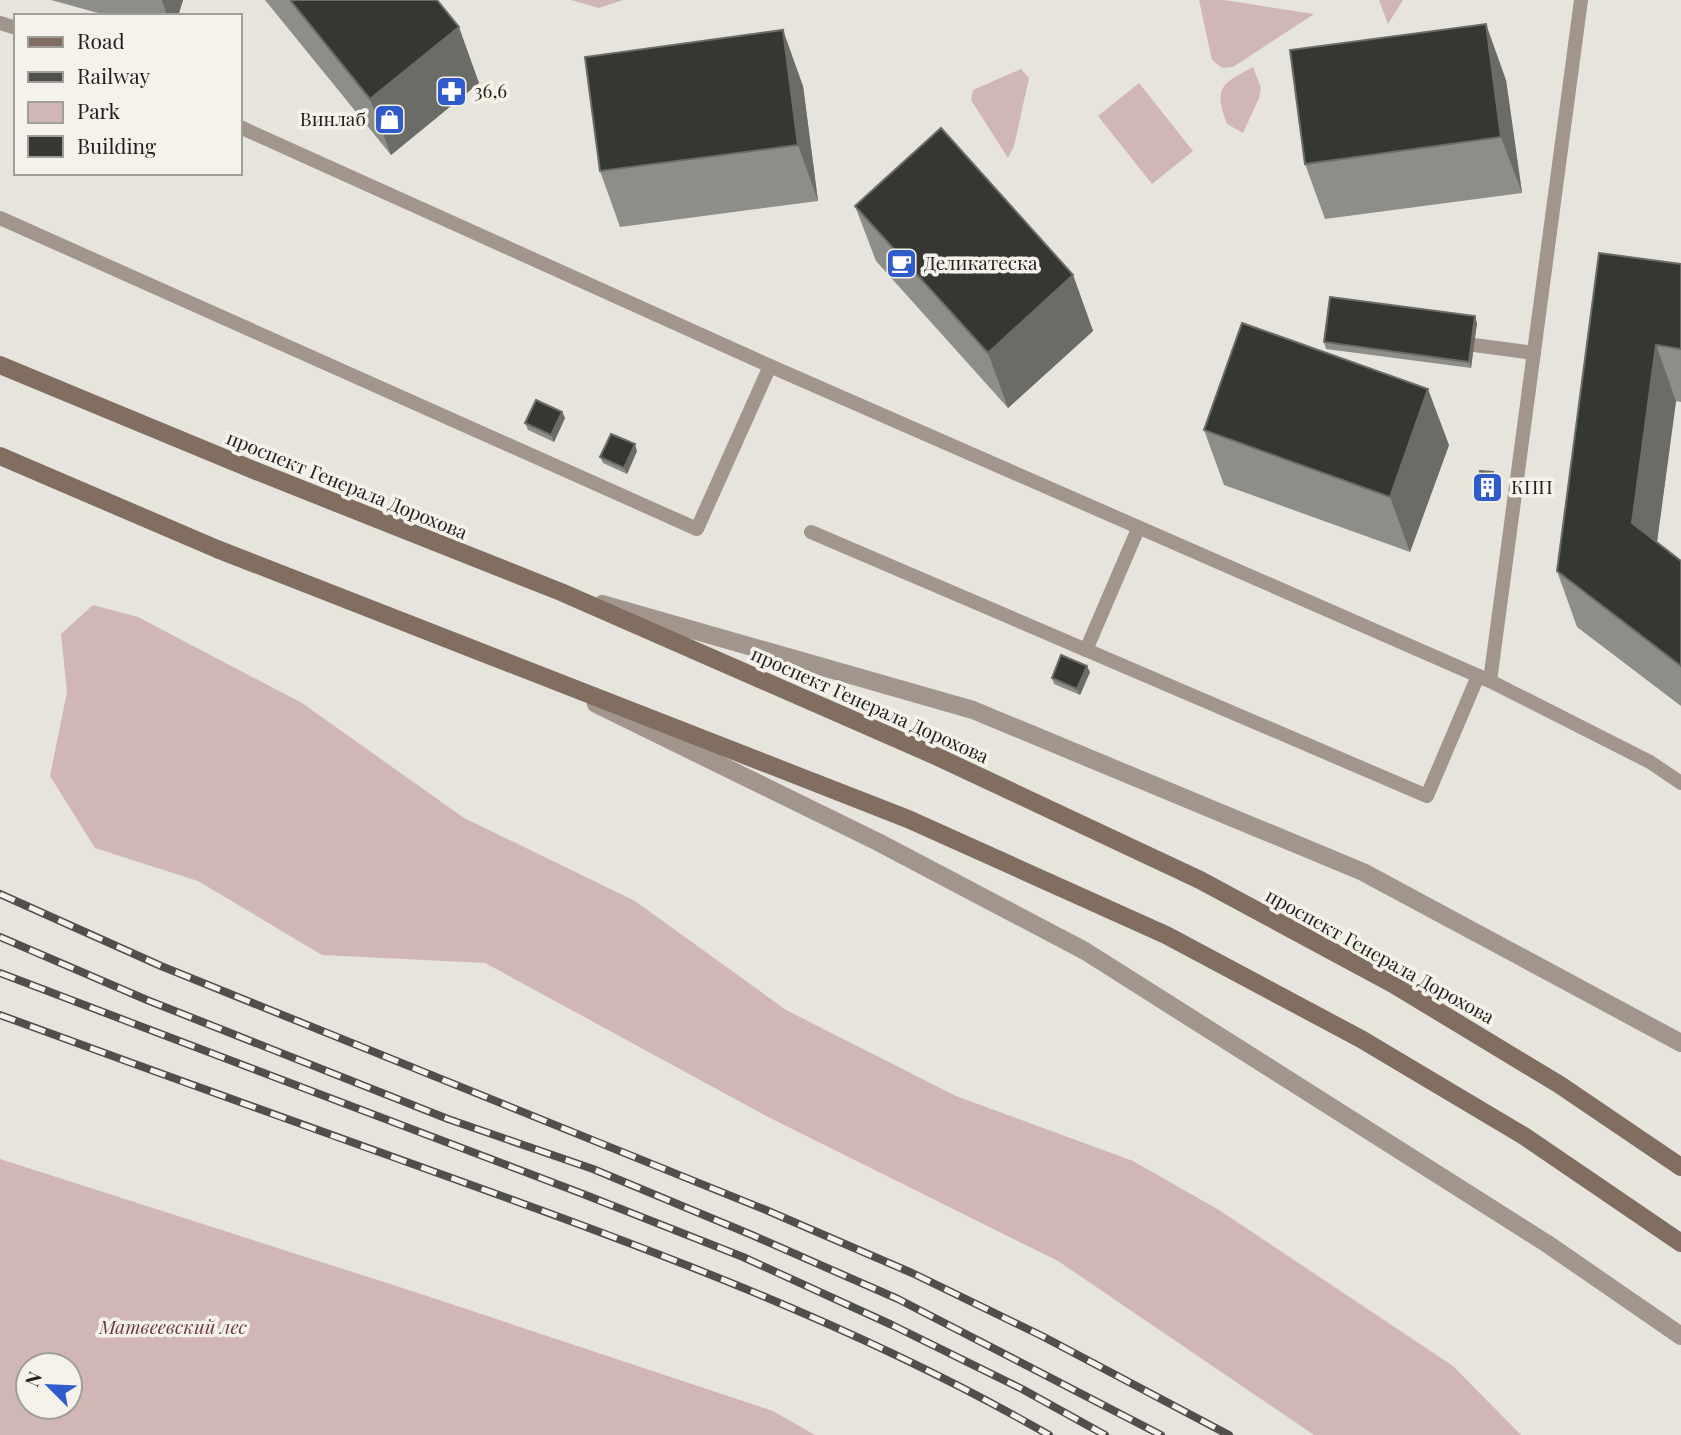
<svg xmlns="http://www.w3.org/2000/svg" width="1681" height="1435" font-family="'Playfair Display',serif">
<rect width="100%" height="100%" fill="#e7e4dd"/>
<g fill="#d0b7b5" fill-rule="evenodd">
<path d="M 571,0 L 623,0 L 599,8 Z"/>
<path d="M 1199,0 L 1224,0 L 1314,14 L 1233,67 L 1222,68 L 1212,60 Z"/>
<path d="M 1379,0 L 1403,0 L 1388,24 Z"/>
<path d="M 1253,67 L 1261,88 L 1259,98 L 1243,133 L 1227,124 C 1213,86 1222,84 1253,67 Z"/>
<path d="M 1021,69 L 1029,78 L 1014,146 L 1008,158 L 971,100 L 973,90 Z"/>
<path d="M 1139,83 L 1193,151 L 1152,184 L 1098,116 Z"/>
<path d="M 93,605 L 138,617 L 302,703 L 464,818 L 635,901 L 786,1010 L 956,1096 L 1133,1161 L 1219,1210 L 1453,1366 L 1521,1435 L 1314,1435 L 1058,1261 L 768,1117 L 485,963 L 322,955 L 198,881 L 95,848 L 50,776 L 67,692 L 61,634 Z"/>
<path d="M 0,1159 L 415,1292 L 773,1411 L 815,1435 L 0,1435 ZM 28,1365 L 70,1365 L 70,1407 L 28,1407 Z"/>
</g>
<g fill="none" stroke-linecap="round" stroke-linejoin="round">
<g stroke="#a2958c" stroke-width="14">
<path d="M 0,23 L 16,28"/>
<path d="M 240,127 L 770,366 L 1490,681 L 1650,762 L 1681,783"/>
<path d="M 0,218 L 697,529 L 770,366"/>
<path d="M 1474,345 L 1534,353"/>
<path d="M 811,532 L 1427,796 L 1478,676"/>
<path d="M 1086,650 L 1138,529"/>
<path d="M 1490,681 L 1581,0"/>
</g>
<g stroke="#a2958c" stroke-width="18">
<path d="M 602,604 L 973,710 L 1363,872 L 1681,1043"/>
<path d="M 596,704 L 878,842 L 1085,951 L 1546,1243 L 1681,1336"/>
</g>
<g stroke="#816e61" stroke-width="18">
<path d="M 0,365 L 251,469 L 561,592 L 938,757 L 1200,880 L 1393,984 L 1560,1085 L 1681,1167"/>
<path d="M 0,456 L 217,549 L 908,819 L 1166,935 L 1361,1039 L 1524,1136 L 1681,1243"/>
</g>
<defs>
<g id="rail">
<path d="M 0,894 L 161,966 L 766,1210 L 912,1273 L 1042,1336 L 1229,1435"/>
<path d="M 0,937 L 147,1000 L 448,1119 L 593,1169 L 752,1235 L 898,1299 L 1161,1435"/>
<path d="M 0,973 L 583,1194 L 743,1257 L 892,1325 L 1022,1389 L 1105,1435"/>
<path d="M 0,1015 C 153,1071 306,1126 460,1181 C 661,1253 863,1328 1049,1435"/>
</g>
</defs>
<use href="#rail" stroke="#514f4b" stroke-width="8"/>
<use href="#rail" stroke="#f4f2ea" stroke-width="5" stroke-dasharray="16" stroke-linecap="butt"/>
</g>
<g fill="#8e8e88">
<path d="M 51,0 L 183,0 L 178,16 L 109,16 Z"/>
<path d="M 265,0 L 437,0 L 479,83 L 391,155 Z"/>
<path d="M 1506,80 L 1522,193 L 1325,219 L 1305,164 Z"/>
<path d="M 803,86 L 818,201 L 620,227 L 600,171 Z"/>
<path d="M 855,206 L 1073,275 L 1093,331 L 1008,408 L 876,261 Z"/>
<path d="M 1681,264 L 1681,402 L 1676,401 L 1657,542 L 1681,561 L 1681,706 L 1577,627 L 1557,571 Z"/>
<path d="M 1477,323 L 1471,368 L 1326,349 L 1324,342 Z"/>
<path d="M 562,412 L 565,418 L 554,442 L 528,430 L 525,423 Z"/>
<path d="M 1204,430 L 1449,445 L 1410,552 L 1224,485 Z"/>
<path d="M 637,451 L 627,474 L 603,463 L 600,457 Z"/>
<path d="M 1496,479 L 1494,497 L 1480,496 L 1478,489 Z"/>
<path d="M 1090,672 L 1080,695 L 1054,684 L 1052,678 Z"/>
</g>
<g fill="#6a6c65">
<path d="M 162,0 L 183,0 L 178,16 L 167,16 Z"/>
<path d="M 1486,24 L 1506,80 L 1522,193 L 1501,137 Z"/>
<path d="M 459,27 L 479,83 L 391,155 L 370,99 Z"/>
<path d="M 783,30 L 803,86 L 818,201 L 798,145 Z"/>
<path d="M 1073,275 L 1093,331 L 1008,408 L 988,353 Z"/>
<path d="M 1475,316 L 1477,323 L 1471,368 L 1469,362 Z"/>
<path d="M 1656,345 L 1676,401 L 1652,579 L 1632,523 Z"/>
<path d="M 1428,389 L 1449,445 L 1410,552 L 1390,497 Z"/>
<path d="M 562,412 L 565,418 L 554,442 L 551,435 Z"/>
<path d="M 635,444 L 637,451 L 627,474 L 624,468 Z"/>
<path d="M 1493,472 L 1496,479 L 1494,497 L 1491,491 Z"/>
<path d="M 1087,666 L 1090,672 L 1080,695 L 1077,689 Z"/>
</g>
<g fill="#353832" stroke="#6a6c65" stroke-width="2">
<path d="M 290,0 L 437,0 L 459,27 L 370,99 Z"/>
<path d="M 1486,24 L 1501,137 L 1305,164 L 1290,50 Z"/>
<path d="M 783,30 L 798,145 L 600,171 L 585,57 Z"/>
<path d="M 941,128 L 1073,275 L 988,353 L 855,206 Z"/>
<path d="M 1599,253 L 1681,264 L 1681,349 L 1656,345 L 1632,523 L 1681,561 L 1681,666 L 1557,571 Z"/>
<path d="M 1330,297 L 1475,316 L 1469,362 L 1324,342 Z"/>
<path d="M 1242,323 L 1428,389 L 1390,497 L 1204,430 Z"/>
<path d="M 536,400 L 562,412 L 551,435 L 525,423 Z"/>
<path d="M 611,434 L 635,444 L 624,468 L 600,457 Z"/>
<path d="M 1480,471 L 1493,472 L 1491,491 L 1478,489 Z"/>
<path d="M 1061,655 L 1087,666 L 1077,689 L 1052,678 Z"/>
</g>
<defs>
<symbol id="pharmacy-square" viewBox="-11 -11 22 22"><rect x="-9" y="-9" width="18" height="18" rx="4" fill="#305ccb" stroke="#f4f2ea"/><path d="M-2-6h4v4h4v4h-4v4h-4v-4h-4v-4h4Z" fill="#fff"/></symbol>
<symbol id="shop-square" viewBox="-11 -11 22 22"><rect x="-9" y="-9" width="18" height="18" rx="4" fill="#305ccb" stroke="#f4f2ea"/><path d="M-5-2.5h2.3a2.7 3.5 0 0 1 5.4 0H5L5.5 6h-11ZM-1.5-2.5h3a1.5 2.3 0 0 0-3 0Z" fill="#fff"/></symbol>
<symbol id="cafe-square" viewBox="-11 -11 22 22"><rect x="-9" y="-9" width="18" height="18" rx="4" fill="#305ccb" stroke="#f4f2ea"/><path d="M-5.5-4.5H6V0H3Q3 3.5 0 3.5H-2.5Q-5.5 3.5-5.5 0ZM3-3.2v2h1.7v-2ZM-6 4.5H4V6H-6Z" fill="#fff"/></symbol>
<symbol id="building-square" viewBox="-11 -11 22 22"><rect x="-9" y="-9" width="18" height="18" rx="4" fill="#305ccb" stroke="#f4f2ea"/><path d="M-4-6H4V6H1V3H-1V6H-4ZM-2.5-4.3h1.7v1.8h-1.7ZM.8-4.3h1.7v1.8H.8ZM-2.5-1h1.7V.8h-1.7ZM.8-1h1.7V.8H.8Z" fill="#fff"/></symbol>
</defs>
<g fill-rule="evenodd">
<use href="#pharmacy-square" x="434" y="74" width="35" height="35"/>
<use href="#shop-square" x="372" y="102" width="35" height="35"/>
<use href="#cafe-square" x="884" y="246" width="35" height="35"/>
<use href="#building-square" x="1470" y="470" width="35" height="35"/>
</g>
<g text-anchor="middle" stroke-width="7" stroke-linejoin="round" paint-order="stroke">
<g font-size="19" fill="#22211e" stroke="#f4f2ea" text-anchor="start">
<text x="474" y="98">36,6</text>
<text x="366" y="126" text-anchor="end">Винлаб</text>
<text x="924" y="270">Деликатеска</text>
<text x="1511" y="494">КПП</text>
</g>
<g font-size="19" fill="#22211e" stroke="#f4f2ea">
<text transform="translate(347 485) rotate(22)" y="7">проспект Генерала Дорохова</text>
<text transform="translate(870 705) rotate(24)" y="7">проспект Генерала Дорохова</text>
<text transform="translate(1380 956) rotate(29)" y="7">проспект Генерала Дорохова</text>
</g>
<g font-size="19" font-style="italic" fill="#6e3938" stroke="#f4f2ea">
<text x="173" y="1334">Матвеевский лес</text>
</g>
</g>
<rect x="14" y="14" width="228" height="161" fill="#f4f2ea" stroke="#a09e98" stroke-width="2"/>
<rect x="28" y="37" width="35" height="10" fill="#816e61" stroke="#a09e98" stroke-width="2"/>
<text x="77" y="49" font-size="21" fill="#22211e">Road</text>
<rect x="28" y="72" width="35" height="10" fill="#514f4b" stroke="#a09e98" stroke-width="2"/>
<text x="77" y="84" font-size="21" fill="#22211e">Railway</text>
<rect x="28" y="102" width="35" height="21" fill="#d0b7b5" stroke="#a09e98" stroke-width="2"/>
<text x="77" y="119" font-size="21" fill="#22211e">Park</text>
<rect x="28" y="136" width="35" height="21" fill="#353832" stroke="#a09e98" stroke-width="2"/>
<text x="77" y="154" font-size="21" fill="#22211e">Building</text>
<g transform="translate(49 1386) rotate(294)"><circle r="33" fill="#f4f2ea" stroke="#a09e98" stroke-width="2"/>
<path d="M0-5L12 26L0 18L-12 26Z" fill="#305ccb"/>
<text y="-10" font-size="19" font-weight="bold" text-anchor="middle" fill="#22211e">N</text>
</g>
</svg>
